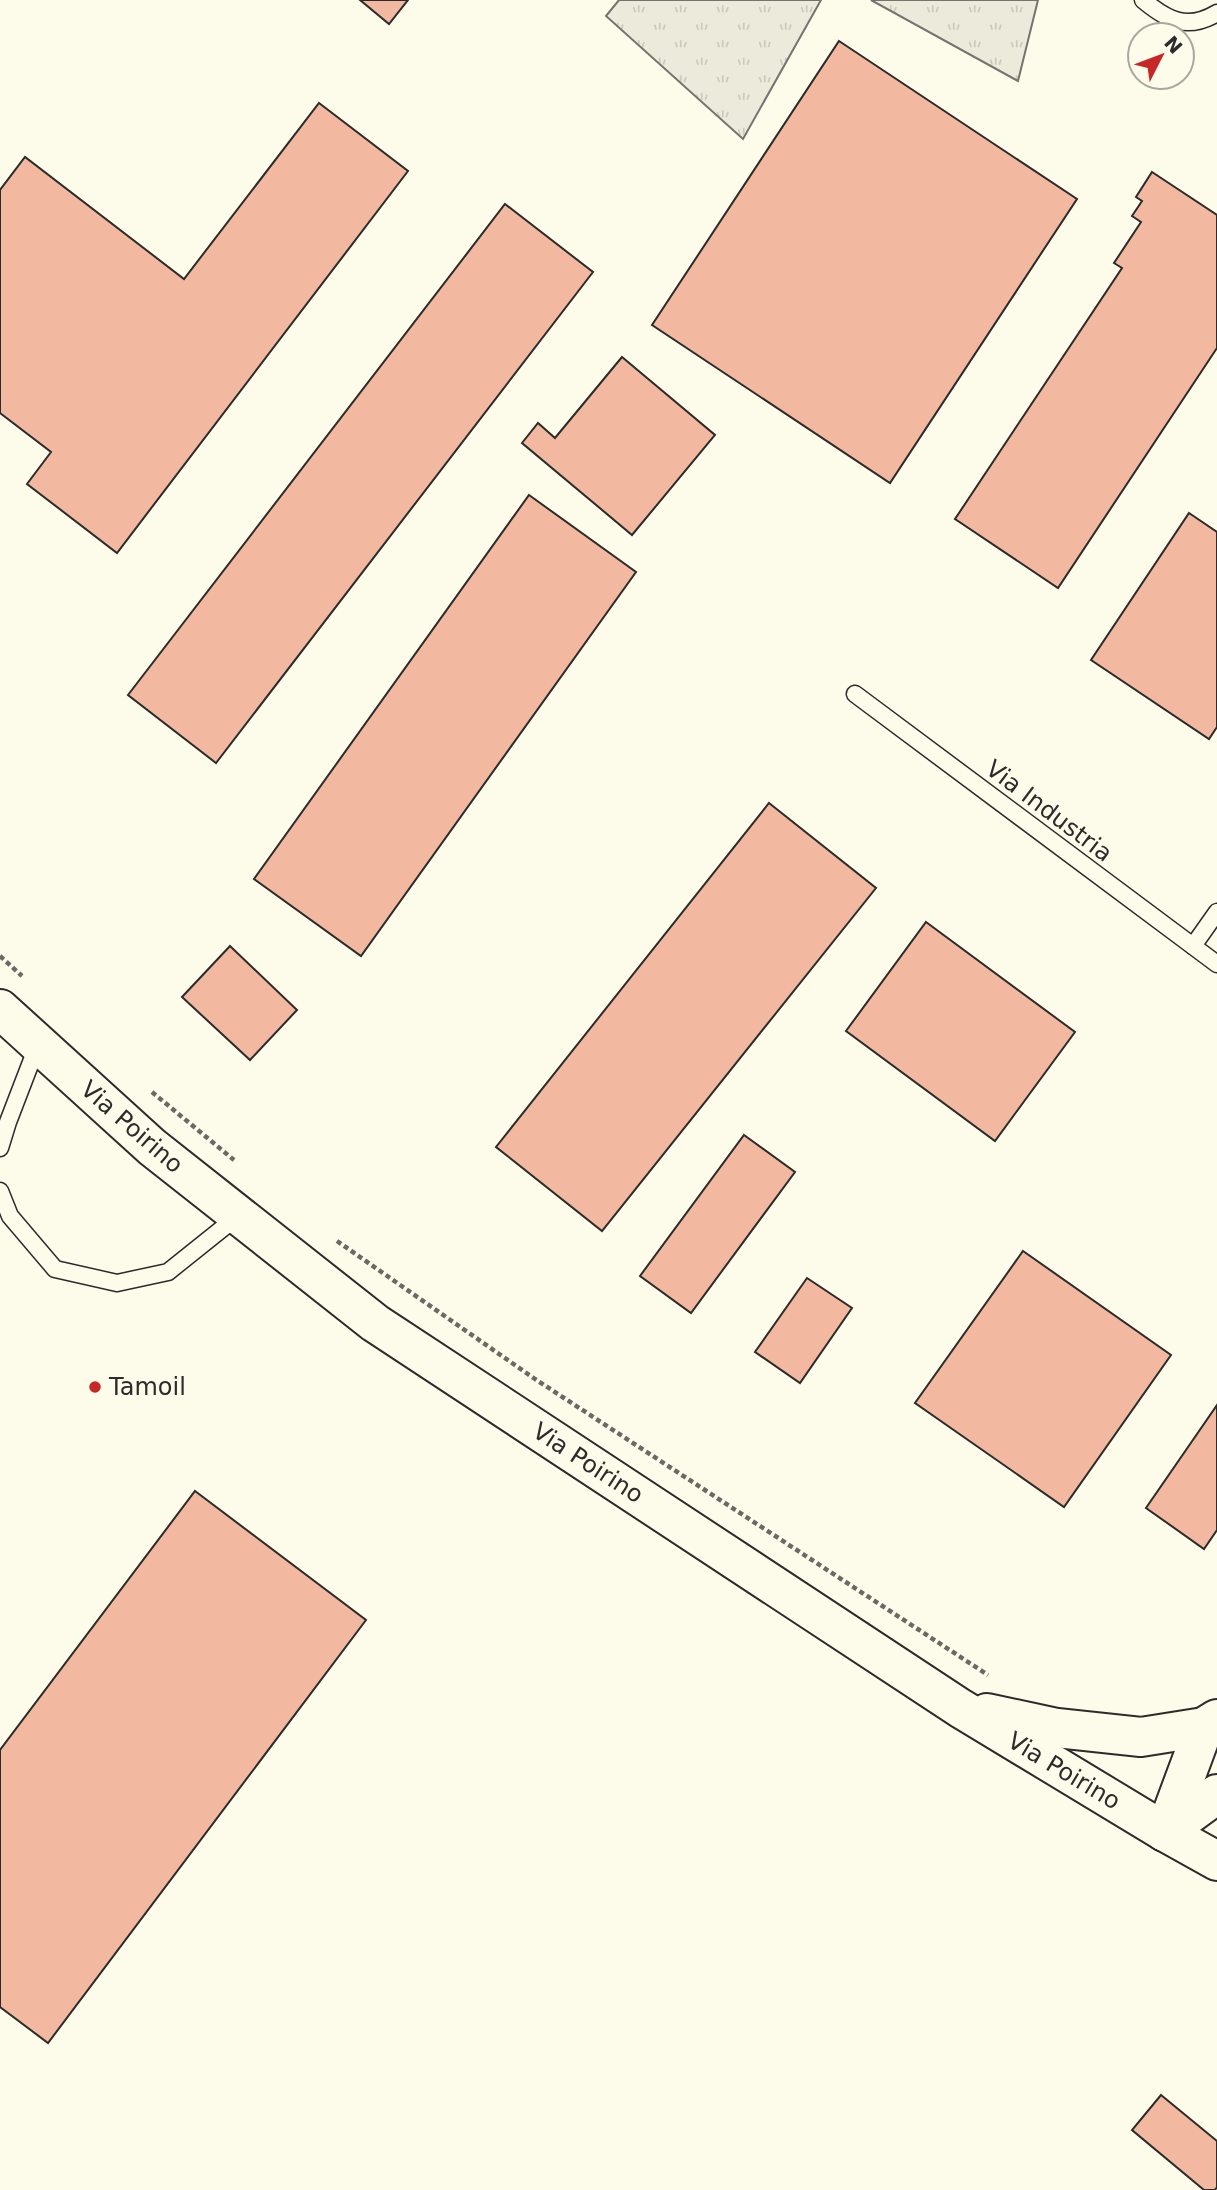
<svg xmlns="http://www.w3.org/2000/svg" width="1217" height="2190" font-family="'DejaVu Sans',sans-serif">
<defs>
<pattern id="grass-tufts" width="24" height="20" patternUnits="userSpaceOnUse" patternTransform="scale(1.75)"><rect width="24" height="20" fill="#ecebdb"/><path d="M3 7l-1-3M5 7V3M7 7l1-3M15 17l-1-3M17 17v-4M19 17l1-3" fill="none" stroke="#cbcabc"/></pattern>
</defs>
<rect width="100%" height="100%" fill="#fdfbea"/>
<g fill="url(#grass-tufts)" stroke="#74746e" stroke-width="2">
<path d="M 619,0 L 821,0 L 743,139 L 606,16 Z"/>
<path d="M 871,0 L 1038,0 L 1018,81 Z"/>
</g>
<g fill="#f2b8a0" stroke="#2b2b2b" stroke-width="2">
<path d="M 360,0 L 408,0 L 389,24 Z"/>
<path d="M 839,41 L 1077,199 L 890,483 L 652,325 Z"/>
<path d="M 319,103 L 408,171 L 117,553 L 27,484 L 51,452 L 0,413 L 0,190 L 25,157 L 184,279 Z"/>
<path d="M 1152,172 L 1217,215 L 1217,348 L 1058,588 L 955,519 L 1122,268 L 1114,263 L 1141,222 L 1132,216 L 1142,201 L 1136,197 Z"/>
<path d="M 505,204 L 593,272 L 216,763 L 128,695 Z"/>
<path d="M 622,357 L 715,435 L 632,535 L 522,443 L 538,423 L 555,438 Z"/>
<path d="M 529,495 L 636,572 L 361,956 L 254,879 Z"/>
<path d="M 1189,513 L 1217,532 L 1217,727 L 1209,739 L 1091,660 Z"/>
<path d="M 769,803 L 876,888 L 602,1231 L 496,1147 Z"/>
<path d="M 926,922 L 1075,1032 L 995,1141 L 846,1031 Z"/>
<path d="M 230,946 L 297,1010 L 250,1060 L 182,997 Z"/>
<path d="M 744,1135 L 795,1172 L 691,1313 L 640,1276 Z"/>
<path d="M 1023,1251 L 1171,1355 L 1064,1507 L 915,1403 Z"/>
<path d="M 807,1278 L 852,1308 L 800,1383 L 755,1352 Z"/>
<path d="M 1217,1405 L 1217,1530 L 1204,1549 L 1146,1508 Z"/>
<path d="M 195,1491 L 366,1620 L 48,2043 L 0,2007 L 0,1750 Z"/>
<path d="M 1161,2095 L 1217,2141 L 1217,2187 L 1215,2190 L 1204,2190 L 1132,2130 Z"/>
</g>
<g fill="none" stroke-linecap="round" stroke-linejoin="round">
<defs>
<g id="service">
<path d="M 1143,0 C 1167,20 1187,31 1217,13"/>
<path d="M 855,694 L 1217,964"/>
<path d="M 1193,946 L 1217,912"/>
<path d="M 0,1148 L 8,1122 L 38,1044"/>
<path d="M 0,1191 L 10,1216 L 55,1269 L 117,1283 L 168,1272 L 238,1216"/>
</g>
<g id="secondary">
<path d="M 0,1009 L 152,1147 L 375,1323 L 960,1708 L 1165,1832 L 1217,1861"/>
<path d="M 987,1713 L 1057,1728 L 1141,1737 L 1204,1727 L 1217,1719"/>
<path d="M 1165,1832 L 1204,1727"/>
<path d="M 1165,1832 L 1217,1794"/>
</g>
</defs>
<use href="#service" stroke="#2b2b2b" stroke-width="19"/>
<use href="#secondary" stroke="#2b2b2b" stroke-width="42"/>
<g stroke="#6a6964" stroke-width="4.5" stroke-dasharray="5 3.5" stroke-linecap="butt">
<path d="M 0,956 L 22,976"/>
<path d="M 152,1092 L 234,1160"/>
<path d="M 337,1241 L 535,1379 L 988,1675"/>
</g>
<use href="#service" stroke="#fdfbea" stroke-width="16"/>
<use href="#secondary" stroke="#fdfbea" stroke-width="38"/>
</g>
<circle fill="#c62828" stroke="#fdfbea" stroke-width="2.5" cx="95" cy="1387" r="7"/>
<g text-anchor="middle" stroke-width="5" stroke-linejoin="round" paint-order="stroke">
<g font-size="24" fill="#2b2b2b" stroke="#fdfbea">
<text transform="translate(1049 811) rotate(37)" y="8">Via Industria</text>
<text transform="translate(132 1127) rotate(41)" y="8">Via Poirino</text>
<text transform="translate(588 1463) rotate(33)" y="8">Via Poirino</text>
<text transform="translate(1064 1771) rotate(31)" y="8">Via Poirino</text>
</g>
<g font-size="24" fill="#2b2b2b" stroke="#fdfbea" text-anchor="start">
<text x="109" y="1395">Tamoil</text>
</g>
</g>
<g transform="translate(1161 56) rotate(48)"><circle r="33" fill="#fdfbea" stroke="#a9a89e" stroke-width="2"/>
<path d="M0-5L12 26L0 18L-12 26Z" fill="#c62828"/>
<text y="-10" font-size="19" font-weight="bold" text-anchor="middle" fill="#2b2b2b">N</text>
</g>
</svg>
